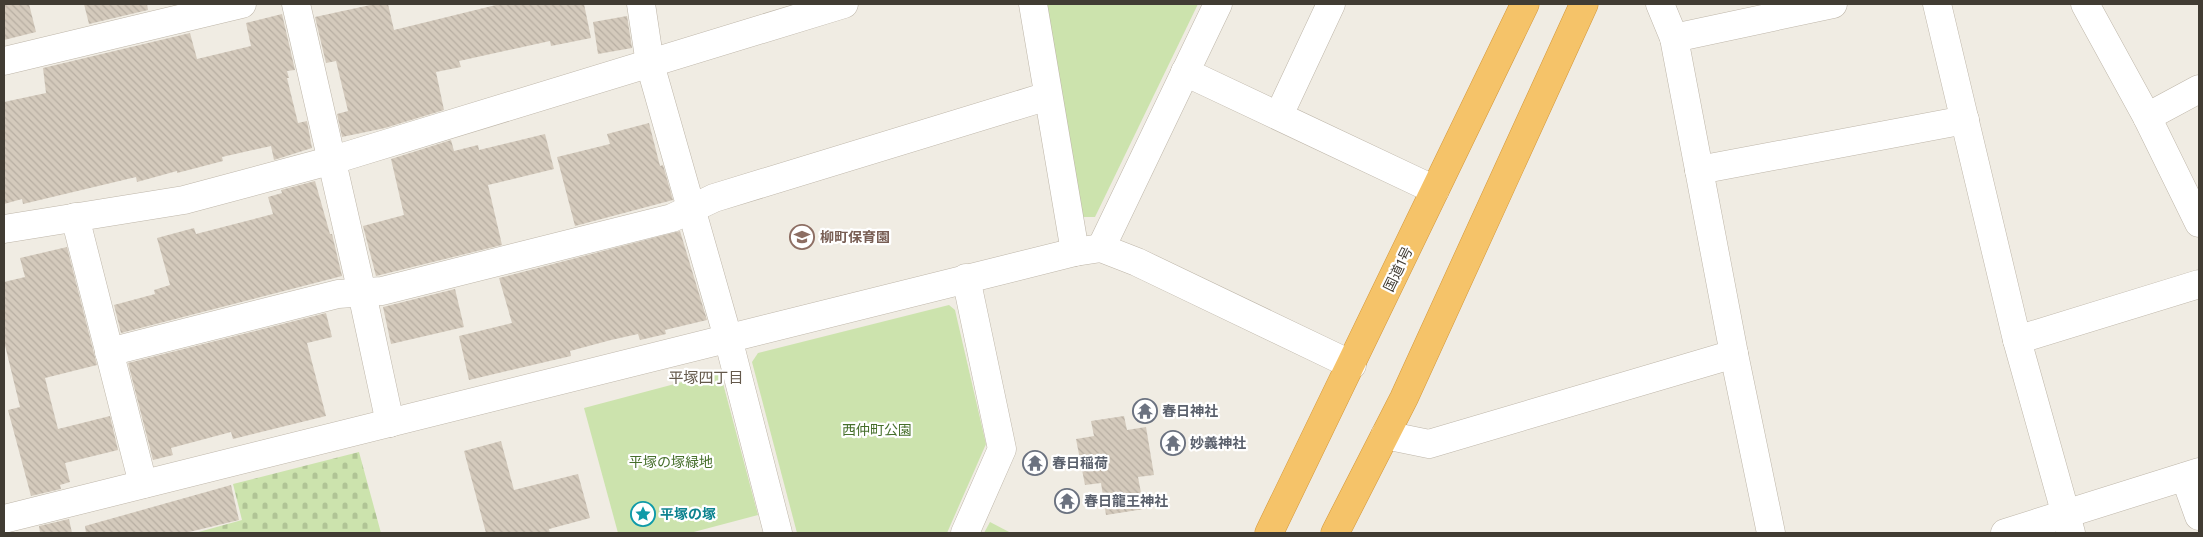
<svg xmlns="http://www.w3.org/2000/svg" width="2203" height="537" font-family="Figtree,'Noto Sans JP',sans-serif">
<defs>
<pattern id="cemetery-stones" width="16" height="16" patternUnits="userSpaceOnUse" patternTransform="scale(1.25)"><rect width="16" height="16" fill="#cce3ad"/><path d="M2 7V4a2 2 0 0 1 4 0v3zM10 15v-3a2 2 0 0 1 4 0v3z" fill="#b0c495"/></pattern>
<pattern id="building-back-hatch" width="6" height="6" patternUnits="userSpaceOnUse" patternTransform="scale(1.25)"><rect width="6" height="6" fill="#d4cabc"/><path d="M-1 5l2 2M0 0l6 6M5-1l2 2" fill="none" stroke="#b7aea2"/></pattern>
</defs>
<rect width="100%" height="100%" fill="#f0ece3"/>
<path fill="url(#cemetery-stones)" d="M 359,452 L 381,533 L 195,533 L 242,520 L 233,484 Z"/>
<g fill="#cce3ad">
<path d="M 1043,4 L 1198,4 L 1095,217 L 1081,217 Z"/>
<path d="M 949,305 L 955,310 L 986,444 L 947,533 L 797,533 L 752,362 L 758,353 Z"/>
<path d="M 720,372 L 758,515 L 690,533 L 618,533 L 584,408 Z"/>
<path d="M 990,522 L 1011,533 L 984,533 Z"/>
</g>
<g fill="url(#building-back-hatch)">
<path d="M 4,4 L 29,4 L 36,32 L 4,40 Z"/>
<path d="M 84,4 L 147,4 L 148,10 L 89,24 Z"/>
<path d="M 375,4 L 388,4 L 394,30 L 500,4 L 584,4 L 591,38 L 551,46 L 550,41 L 459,61 L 461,67 L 436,72 L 444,110 L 385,128 L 342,137 L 337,114 L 348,111 L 336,61 L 326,63 L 315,17 Z"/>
<path d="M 282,14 L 295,70 L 287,71 L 289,78 L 287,78 L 298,123 L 307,121 L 312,148 L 274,160 L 271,146 L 222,157 L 223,161 L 177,173 L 177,171 L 137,182 L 136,177 L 23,204 L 22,199 L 4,204 L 4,102 L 46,93 L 43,68 L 190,33 L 197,59 L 251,46 L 246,23 Z"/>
<path d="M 627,16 L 632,48 L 598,54 L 593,22 Z"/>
<path d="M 649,123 L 660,166 L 663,165 L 673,200 L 575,226 L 557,157 L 610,144 L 607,134 Z"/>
<path d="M 545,134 L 554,169 L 488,185 L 502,245 L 376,276 L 363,226 L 404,215 L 391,159 L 451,140 L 454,151 L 478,145 L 479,150 Z"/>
<path d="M 315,181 L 330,234 L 332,234 L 342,276 L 121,333 L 114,305 L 155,294 L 154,290 L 170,285 L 157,238 L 194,228 L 196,234 L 273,214 L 268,197 L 282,193 L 281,190 Z"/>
<path d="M 680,231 L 707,320 L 665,330 L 666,334 L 640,340 L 638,334 L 611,340 L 570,351 L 571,356 L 469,380 L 459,336 L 512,323 L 499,278 Z"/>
<path d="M 67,247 L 97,365 L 45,378 L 58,429 L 110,416 L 118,450 L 65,463 L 70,482 L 60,485 L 61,489 L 31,496 L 8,410 L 20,407 L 4,341 L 4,282 L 25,277 L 20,258 Z"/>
<path d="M 455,289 L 464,327 L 391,344 L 383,307 Z"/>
<path d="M 326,313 L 332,337 L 307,343 L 326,416 L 233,439 L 231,432 L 171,448 L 173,455 L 153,460 L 128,363 Z"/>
<path d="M 1124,416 L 1127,430 L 1146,427 L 1154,475 L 1138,477 L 1144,509 L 1106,515 L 1101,483 L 1085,485 L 1076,439 L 1094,436 L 1091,421 Z"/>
<path d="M 501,441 L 514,490 L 578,474 L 590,518 L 549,529 L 550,533 L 486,533 L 464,451 Z"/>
<path d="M 231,485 L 239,520 L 185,533 L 86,533 L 85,526 Z"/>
<path d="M 69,519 L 72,533 L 40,533 L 39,526 Z"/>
</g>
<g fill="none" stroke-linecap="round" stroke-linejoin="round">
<defs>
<g id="minor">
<path d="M 296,4 L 362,293 L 390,423"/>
<path d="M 641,4 L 650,64 L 728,338 L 778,533"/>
<path d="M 1033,4 L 1075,252"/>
<path d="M 1660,4 L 1674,38 L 1734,354 L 1771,533"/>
<path d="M 1937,4 L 2017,340 L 2071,533"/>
<path d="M 2085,4 L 2147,117 L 2199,223"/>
<path d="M 1674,38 L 1833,4"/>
<path d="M 4,61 L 242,4"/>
<path d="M 1185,72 L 1435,190"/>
<path d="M 1279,115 L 1331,4"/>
<path d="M 2147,117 L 2199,89"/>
<path d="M 1699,170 L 1965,120"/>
<path d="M 75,217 L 143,484"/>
<path d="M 4,229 L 184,200 L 333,160 L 844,4"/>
<path d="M 1101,248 L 1218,4"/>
<path d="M 2017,340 L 2199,284"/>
<path d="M 109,352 L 338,294 L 382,291 L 672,218 L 714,198 L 1048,96"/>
<path d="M 1385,435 L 1429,444 L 1734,354"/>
<path d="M 2185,477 L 2199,516"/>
<path d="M 4,519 L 1075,252 L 1101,248 L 1137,262 L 1352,365"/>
<path d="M 965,533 L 1002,449 L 966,278"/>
<path d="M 2005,533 L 2199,472"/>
</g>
<g id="highway">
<path d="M 1269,533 L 1525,4"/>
<path d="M 1335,533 L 1404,398 L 1584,4"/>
</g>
</defs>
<use href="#minor" stroke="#beb6a9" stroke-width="29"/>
<use href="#highway" stroke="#d3973a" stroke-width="29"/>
<use href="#minor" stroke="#fff" stroke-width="28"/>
<use href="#highway" stroke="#f5c369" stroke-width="28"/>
</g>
<defs>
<symbol id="school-ring" viewBox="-11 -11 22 22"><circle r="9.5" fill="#fff" stroke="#8d6e63" stroke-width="1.5"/><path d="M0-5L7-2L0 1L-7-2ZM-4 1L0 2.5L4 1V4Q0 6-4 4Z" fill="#8d6e63"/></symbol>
<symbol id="temple-ring" viewBox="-11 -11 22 22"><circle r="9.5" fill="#fff" stroke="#6b7280" stroke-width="1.5"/><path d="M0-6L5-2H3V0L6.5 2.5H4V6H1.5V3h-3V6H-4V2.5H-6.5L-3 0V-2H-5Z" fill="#6b7280"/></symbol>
<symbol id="sight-ring" viewBox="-11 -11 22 22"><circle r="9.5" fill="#fff" stroke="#0f9aa8" stroke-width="1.5"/><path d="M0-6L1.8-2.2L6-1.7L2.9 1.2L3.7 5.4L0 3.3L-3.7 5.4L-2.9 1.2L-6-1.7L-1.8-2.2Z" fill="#0f9aa8"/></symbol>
</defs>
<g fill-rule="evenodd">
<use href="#school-ring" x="788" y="223" width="28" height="28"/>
<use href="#temple-ring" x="1131" y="397" width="28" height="28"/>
<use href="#temple-ring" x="1159" y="429" width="28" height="28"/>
<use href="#temple-ring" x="1021" y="449" width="28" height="28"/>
<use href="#temple-ring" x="1053" y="487" width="28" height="28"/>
<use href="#sight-ring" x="629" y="500" width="28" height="28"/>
</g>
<g text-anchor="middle" stroke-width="4.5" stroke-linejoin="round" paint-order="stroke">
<g font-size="14" font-weight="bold" fill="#785e54" stroke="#fff" text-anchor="start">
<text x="820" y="242">柳町保育園</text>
</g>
<g font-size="14" fill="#413c33" stroke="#fff">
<text transform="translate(1398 269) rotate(-64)" y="5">国道1号</text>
</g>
<g font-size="14" font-weight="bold" fill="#5b616d" stroke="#fff" text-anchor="start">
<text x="1162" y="416">春日神社</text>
<text x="1190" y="448">妙義神社</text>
<text x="1052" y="468">春日稲荷</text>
<text x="1084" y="506">春日龍王神社</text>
</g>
<g font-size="14" fill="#466f2b" stroke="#fff">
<text x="877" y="435">西仲町公園</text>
<text x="671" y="467">平塚の塚緑地</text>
</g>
<g font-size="14" font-weight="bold" fill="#0d838f" stroke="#fff" text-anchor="start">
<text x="660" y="519">平塚の塚</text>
</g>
<g font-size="15" fill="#64594b" stroke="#fff">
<text x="706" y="383">平塚四丁目</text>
</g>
</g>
<rect width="2203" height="537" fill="none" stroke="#413c33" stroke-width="10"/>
</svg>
